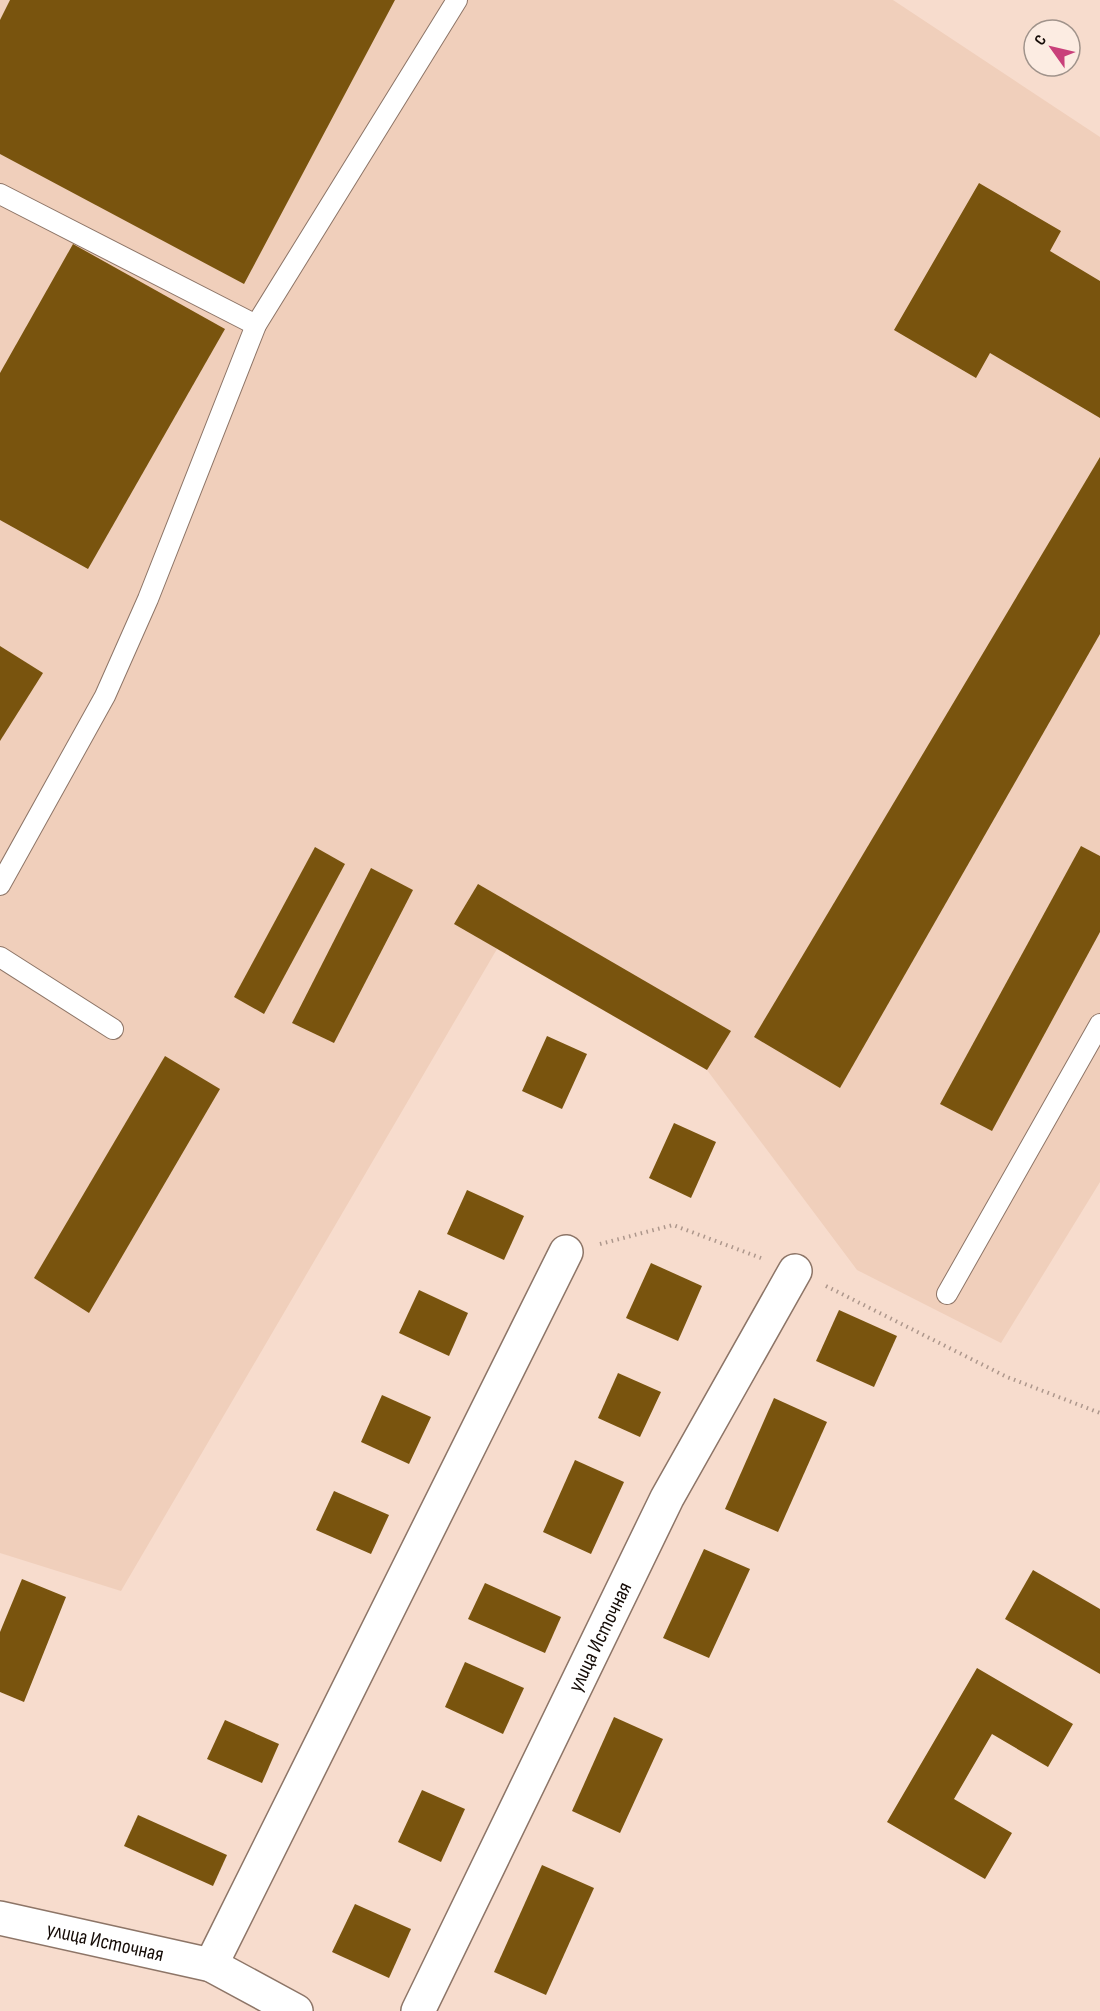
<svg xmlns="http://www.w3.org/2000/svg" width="1100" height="2011" font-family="'Sofia Sans Condensed',sans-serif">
<rect width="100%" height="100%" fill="#f7dccd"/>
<path fill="#f0cfbb" d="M 0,0 L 893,0 L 1100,137 L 1100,1182 L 1001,1343 L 857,1270 L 707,1070 L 497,949 L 121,1591 L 0,1553 Z"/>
<g fill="#79540e">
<path d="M 10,0 L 395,0 L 244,284 L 0,154 L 0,20 Z"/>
<path d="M 979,183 L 1061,231 L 1050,251 L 1100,281 L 1100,418 L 990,353 L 976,378 L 894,330 Z"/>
<path d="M 73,244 L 225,329 L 88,569 L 0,520 L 0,373 Z"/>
<path d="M 1100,457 L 1100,634 L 840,1088 L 754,1037 Z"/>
<path d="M 0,646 L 43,673 L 0,741 Z"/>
<path d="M 1081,846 L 1100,856 L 1100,932 L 992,1131 L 940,1104 Z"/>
<path d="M 315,847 L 345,864 L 264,1014 L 234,997 Z"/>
<path d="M 371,868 L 413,890 L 334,1043 L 292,1023 Z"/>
<path d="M 478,884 L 731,1031 L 707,1070 L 454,924 Z"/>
<path d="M 547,1036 L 587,1054 L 562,1109 L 522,1091 Z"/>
<path d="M 165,1056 L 220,1089 L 89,1313 L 34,1278 Z"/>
<path d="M 674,1123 L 716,1142 L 691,1198 L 649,1178 Z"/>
<path d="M 467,1190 L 524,1216 L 504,1260 L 447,1234 Z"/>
<path d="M 651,1263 L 702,1286 L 678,1341 L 626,1318 Z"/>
<path d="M 419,1290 L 468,1313 L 449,1356 L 399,1333 Z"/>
<path d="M 839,1310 L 897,1336 L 874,1387 L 816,1361 Z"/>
<path d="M 618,1373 L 661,1392 L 640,1437 L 598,1418 Z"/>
<path d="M 382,1395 L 431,1417 L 409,1464 L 361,1442 Z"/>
<path d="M 774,1398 L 827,1422 L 778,1532 L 725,1509 Z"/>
<path d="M 575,1460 L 624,1482 L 591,1554 L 543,1532 Z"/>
<path d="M 334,1491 L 389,1515 L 371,1554 L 316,1530 Z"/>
<path d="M 704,1549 L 750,1569 L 709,1658 L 663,1638 Z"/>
<path d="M 1033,1570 L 1100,1609 L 1100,1674 L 1005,1619 Z"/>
<path d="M 22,1579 L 66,1597 L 24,1702 L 0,1692 L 0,1632 Z"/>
<path d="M 485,1583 L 561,1617 L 545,1653 L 468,1619 Z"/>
<path d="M 465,1662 L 524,1688 L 503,1734 L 445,1707 Z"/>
<path d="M 977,1668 L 1073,1724 L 1048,1767 L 992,1734 L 954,1799 L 1012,1833 L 985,1879 L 887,1822 Z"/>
<path d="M 614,1717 L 663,1739 L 620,1833 L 572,1811 Z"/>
<path d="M 225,1720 L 279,1744 L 262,1783 L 207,1759 Z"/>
<path d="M 422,1790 L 465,1809 L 441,1862 L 398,1842 Z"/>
<path d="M 138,1815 L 227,1855 L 213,1886 L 124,1846 Z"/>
<path d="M 542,1865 L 594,1888 L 546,1995 L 494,1972 Z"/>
<path d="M 355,1904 L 411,1929 L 389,1978 L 332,1952 Z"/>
</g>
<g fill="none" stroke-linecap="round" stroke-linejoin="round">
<defs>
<g id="lane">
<path d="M 0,194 L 256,325"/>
<path d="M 0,885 L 105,696 L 148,599 L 256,325 L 457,0"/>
<path d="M 0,957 L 113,1029"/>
<path d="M 947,1294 L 1100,1024"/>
</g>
<g id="street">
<path id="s1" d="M 0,1918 L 211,1965 L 296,2011"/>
<path d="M 211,1965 L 566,1252"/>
<path id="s2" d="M 418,2011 L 667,1498 L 795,1271"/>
</g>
</defs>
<use href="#lane" stroke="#8d7567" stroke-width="22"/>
<use href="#street" stroke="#8d7567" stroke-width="36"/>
<g stroke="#ad978c" stroke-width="4" stroke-dasharray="1.5 4.5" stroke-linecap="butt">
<path d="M 600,1244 L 673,1225 L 761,1258"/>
<path d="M 826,1286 L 1007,1377 L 1100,1413"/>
</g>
<use href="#lane" stroke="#fff" stroke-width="20"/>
<use href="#street" stroke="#fff" stroke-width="33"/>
</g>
<g text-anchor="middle" stroke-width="6" stroke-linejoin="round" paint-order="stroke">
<g font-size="21" fill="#160d08" stroke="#fcece2">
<text dy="7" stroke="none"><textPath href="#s2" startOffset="416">улица Источная</textPath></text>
<text dy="7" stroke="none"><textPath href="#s1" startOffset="108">улица Источная</textPath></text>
</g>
</g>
<g transform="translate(1052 48) rotate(304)"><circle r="28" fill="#fcece2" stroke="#a0938b" stroke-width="1.5"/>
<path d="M0-4.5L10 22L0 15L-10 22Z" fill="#c9407a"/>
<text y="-9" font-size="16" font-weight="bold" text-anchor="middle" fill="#160d08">С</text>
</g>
</svg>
